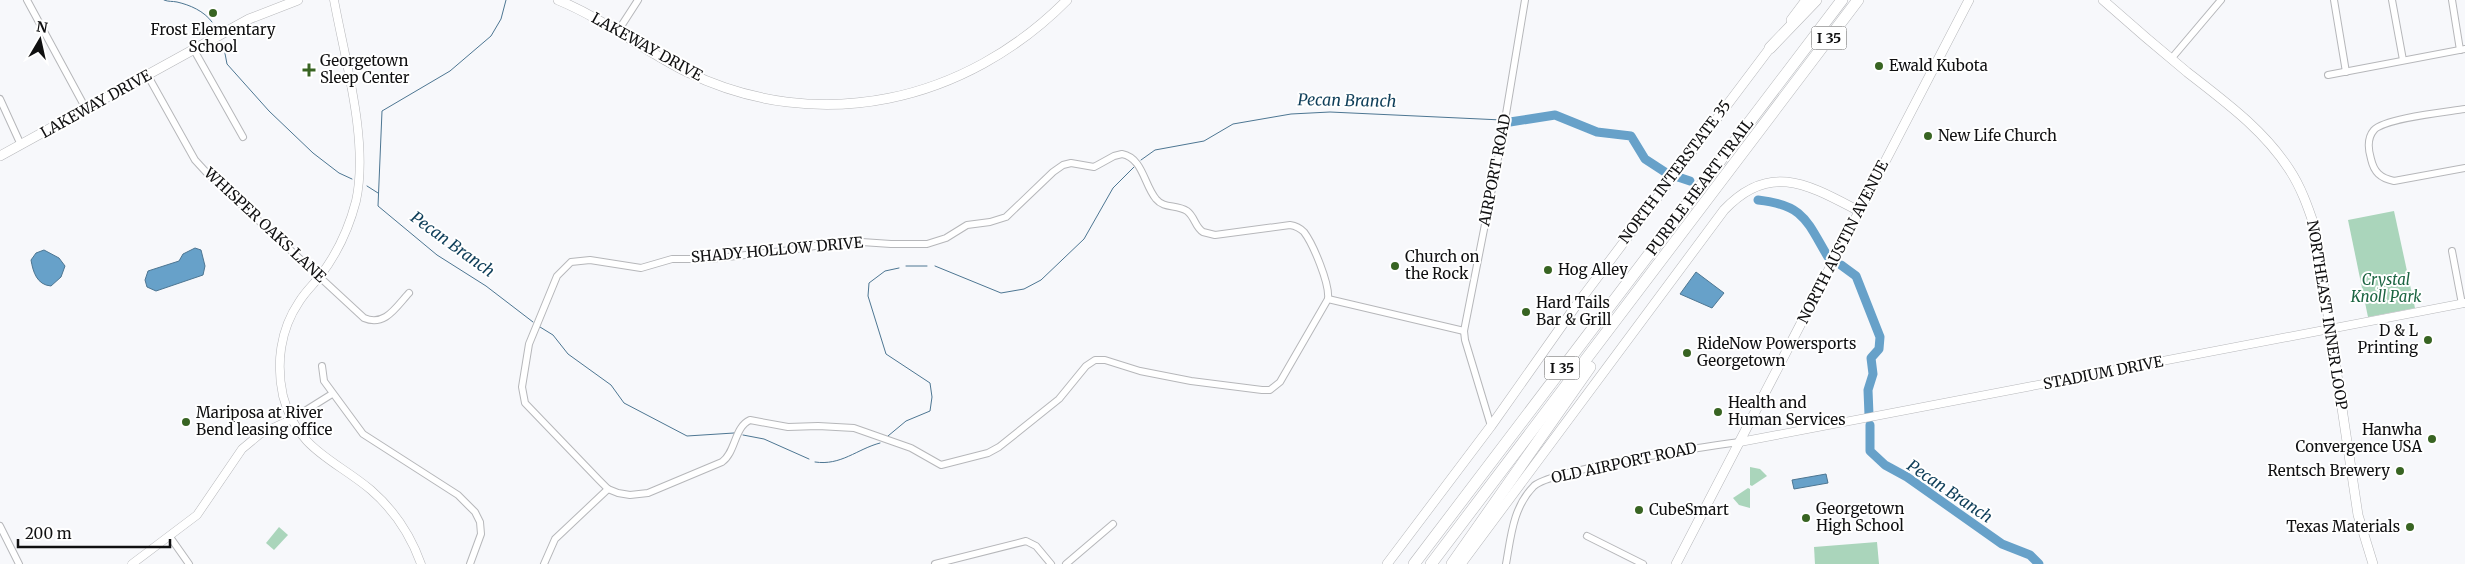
<svg xmlns="http://www.w3.org/2000/svg" width="2465" height="564" font-family="Merriweather,serif">
<rect width="100%" height="100%" fill="#f7f8fb"/>
<g fill="#aad5bb">
<path d="M 2394,211 L 2415,308 L 2368,317 L 2348,220 Z"/>
<path d="M 1750,467 L 1760,469 L 1767,476 L 1752,486 L 1750,485 Z"/>
<path d="M 1748,488 L 1750,489 L 1750,508 L 1739,505 L 1733,498 Z"/>
<path d="M 279,527 L 288,535 L 274,550 L 266,543 Z"/>
<path d="M 1877,542 L 1879,564 L 1815,564 L 1814,547 Z"/>
</g>
<g fill="#67a1c9" stroke="#4d7692">
<path d="M 195,248 L 201,250 L 205,266 L 203,275 L 156,291 L 147,287 L 145,280 L 148,271 L 179,261 L 183,254 Z"/>
<path d="M 44,250 L 59,258 L 65,266 L 61,277 L 51,286 C 37,285 33,272 31,260 L 36,253 Z"/>
<path d="M 1696,272 L 1724,293 L 1712,308 L 1680,294 Z"/>
<path d="M 1826,474 L 1828,483 L 1794,489 L 1792,480 Z"/>
</g>
<g fill="none" stroke-linecap="round" stroke-linejoin="round">
<g stroke="#4d7692" stroke-width="1">
<path d="M 164,0 C 169,2 172,1 177,2 C 190,5 204,11 212,22"/>
<path d="M 506,0 L 501,19 L 491,36 L 450,71 L 382,111 L 378,206 L 437,255 L 486,286 L 533,322"/>
<path d="M 214,25 L 215,28"/>
<path d="M 223,43 L 227,64 L 269,111 L 313,153 L 339,173 L 352,179"/>
<path d="M 1141,160 L 1155,150 L 1204,141 L 1233,124 L 1291,114 L 1330,112 L 1502,120"/>
<path d="M 367,186 L 378,193"/>
<path d="M 906,266 L 927,266"/>
<path d="M 935,266 L 1001,293 L 1024,289 L 1041,280 L 1084,239 L 1113,188 L 1134,167"/>
<path d="M 540,327 L 553,335 L 568,354 L 611,385 L 624,403 L 687,436 L 734,433"/>
<path d="M 743,435 L 764,439 L 809,459"/>
<path d="M 888,436 L 906,421 L 930,411 L 932,397 L 930,383 L 886,354 L 868,296 L 869,283 L 885,271 L 899,268"/>
<path d="M 815,462 C 841,466 857,449 880,443"/>
</g>
<g stroke="#67a1c9" stroke-width="9">
<path d="M 1510,122 L 1555,115 L 1597,132 L 1631,136 L 1645,159 L 1668,174"/>
<path d="M 1678,177 L 1690,181"/>
<path d="M 1758,200 C 1804,205 1806,220 1828,257"/>
<path d="M 1841,265 L 1856,276 L 1880,337 L 1879,349 L 1871,358 L 1873,374 L 1868,390 L 1869,415"/>
<path d="M 1870,425 L 1870,451 L 1885,465 L 1907,477 L 2002,544 L 2030,555 L 2039,564"/>
</g>
<defs>
<g id="minor">
<path d="M 27,0 L 86,109"/>
<path d="M 2334,0 L 2346,72"/>
<path d="M 2392,0 L 2403,60"/>
<path d="M 2452,0 L 2460,50"/>
<path d="M 618,31 L 638,0"/>
<path d="M 194,50 L 243,137"/>
<path d="M 2171,59 L 2221,0"/>
<path d="M 2328,75 L 2465,49"/>
<path d="M 148,76 L 195,160 L 206,172 L 364,318 C 385,327 396,307 409,293"/>
<path d="M 0,99 L 21,145"/>
<path d="M 2465,109 C 2447,112 2385,118 2374,130 C 2367,138 2368,149 2371,159 C 2374,172 2380,178 2394,181 L 2465,168"/>
<path d="M 1122,154 C 1143,158 1144,185 1156,199 C 1164,209 1177,204 1187,211 C 1195,217 1195,227 1203,232 L 1215,235 L 1290,225 C 1296,226 1300,228 1304,232 C 1313,244 1330,284 1328,299 L 1280,382 L 1270,390 L 1262,390 L 1191,381 L 1140,371 L 1105,360 L 1095,360 L 1086,366 L 1059,399 L 999,447 L 988,453 L 941,465 L 911,448 L 854,428 L 818,426 L 788,427 L 750,420 C 734,427 736,452 722,462 L 648,493 L 630,495 L 618,493 L 608,489 L 599,480 L 525,403 L 522,387 L 529,344 L 557,276 L 571,262 L 590,260 L 641,268 L 672,259 L 709,259 L 783,251 L 847,241 L 891,244 L 927,244 L 946,238 L 967,225 L 990,222 L 1006,217 L 1053,172 L 1063,165 L 1071,163 L 1094,167 L 1114,156 Z"/>
<path d="M 2452,251 L 2462,304"/>
<path d="M 1328,299 L 1464,331"/>
<path d="M 322,366 L 324,381 L 363,434 L 458,495 L 475,512 L 480,522 L 481,534 L 470,564"/>
<path d="M 292,419 L 332,394"/>
<path d="M 1491,426 L 1465,340 L 1464,331 L 1502,138 L 1525,0"/>
<path d="M 0,526 L 19,564"/>
<path d="M 1587,536 L 1643,564"/>
<path d="M 170,537 L 189,564"/>
<path d="M 544,564 L 555,539 L 608,489"/>
<path d="M 935,564 L 1026,541 L 1036,546 L 1051,564"/>
<path d="M 1066,564 L 1113,524"/>
<path d="M 1506,564 C 1511,536 1513,507 1534,486 C 1551,470 1708,446 1740,442"/>
</g>
<g id="tertiary">
<path d="M 334,0 C 345,60 369,142 356,201 C 349,228 337,254 320,276 C 313,285 305,292 299,302 C 280,330 276,364 283,396 C 297,450 334,459 371,490 C 394,510 411,536 421,564"/>
<path d="M 1740,442 L 2465,303"/>
<path d="M 132,564 L 197,515 L 242,449 L 260,434 L 292,419"/>
</g>
<g id="secondary">
<path d="M 558,0 C 604,19 643,50 687,72 C 819,136 966,102 1067,0"/>
<path d="M 2103,0 C 2131,25 2159,49 2187,72 C 2224,101 2263,129 2289,169 C 2301,187 2308,207 2315,228 L 2358,515 L 2373,564"/>
<path d="M 1791,20 L 1806,0"/>
<path d="M 0,156 L 249,19 L 298,0"/>
<path d="M 1387,564 L 1491,426 L 1575,307 L 1773,44"/>
<path d="M 1461,564 L 1724,210 C 1770,161 1809,185 1859,211"/>
<path d="M 1676,564 L 1969,0"/>
</g>
<g id="motorway">
<path d="M 1770,48 L 1816,0"/>
<path d="M 1414,564 L 1842,0"/>
<path d="M 1431,564 L 1858,0"/>
<path d="M 1452,564 L 1590,367"/>
</g>
</defs>
<use href="#minor" stroke="#b6b7ba" stroke-width="8"/>
<use href="#tertiary" stroke="#b6b7ba" stroke-width="9"/>
<use href="#secondary" stroke="#b6b7ba" stroke-width="10"/>
<use href="#motorway" stroke="#b6b7ba" stroke-width="12"/>
<use href="#minor" stroke="#fff" stroke-width="6"/>
<use href="#tertiary" stroke="#fff" stroke-width="8"/>
<use href="#secondary" stroke="#fff" stroke-width="9"/>
<use href="#motorway" stroke="#fff" stroke-width="11"/>
</g>
<g fill="#386422" stroke="#fff" stroke-width="2">
<circle cx="213" cy="13" r="5"/>
<circle cx="1879" cy="66" r="5"/>
<path d="M306.5 62.5h5v5h5v5h-5v5h-5v-5h-5v-5h5z"/>
<circle cx="1928" cy="136" r="5"/>
<circle cx="1395" cy="266" r="5"/>
<circle cx="1548" cy="270" r="5"/>
<circle cx="1526" cy="312" r="5"/>
<circle cx="2428" cy="340" r="5"/>
<circle cx="1687" cy="353" r="5"/>
<circle cx="1718" cy="412" r="5"/>
<circle cx="186" cy="422" r="5"/>
<circle cx="2432" cy="439" r="5"/>
<circle cx="2400" cy="471" r="5"/>
<circle cx="1639" cy="510" r="5"/>
<circle cx="1806" cy="518" r="5"/>
<circle cx="2410" cy="527" r="5"/>
</g>
<g text-anchor="middle" stroke-width="4" stroke-linejoin="round" paint-order="stroke">
<g fill="#fff" stroke="#585858" stroke-width="1">
<rect x="1811.5" y="26.5" width="35" height="23" rx="4"/>
<rect x="1544.5" y="356.5" width="35" height="23" rx="4"/>
</g>
<g font-size="14" font-weight="bold" fill="#101011">
<text x="1829" y="43">I 35</text>
<text x="1562" y="373">I 35</text>
</g>
<g font-size="15" fill="#101011" stroke="#fff" text-anchor="start">
<text x="213" y="35" text-anchor="middle">Frost Elementary<tspan x="213" dy="17">School</tspan></text>
<text x="320" y="66">Georgetown<tspan x="320" dy="17">Sleep Center</tspan></text>
<text x="1889" y="71">Ewald Kubota</text>
<text x="1938" y="141">New Life Church</text>
<text x="1405" y="262">Church on<tspan x="1405" dy="17">the Rock</tspan></text>
<text x="1558" y="275">Hog Alley</text>
<text x="1536" y="308">Hard Tails<tspan x="1536" dy="17">Bar &amp; Grill</tspan></text>
<text x="2418" y="336" text-anchor="end">D &amp; L<tspan x="2418" dy="17">Printing</tspan></text>
<text x="1697" y="349">RideNow Powersports<tspan x="1697" dy="17">Georgetown</tspan></text>
<text x="1728" y="408">Health and<tspan x="1728" dy="17">Human Services</tspan></text>
<text x="196" y="418">Mariposa at River<tspan x="196" dy="17">Bend leasing office</tspan></text>
<text x="2422" y="435" text-anchor="end">Hanwha<tspan x="2422" dy="17">Convergence USA</tspan></text>
<text x="2390" y="476" text-anchor="end">Rentsch Brewery</text>
<text x="1816" y="514">Georgetown<tspan x="1816" dy="17">High School</tspan></text>
<text x="1649" y="515">CubeSmart</text>
<text x="2400" y="532" text-anchor="end">Texas Materials</text>
</g>
<g font-size="15" fill="#101011" stroke="#fff">
<text transform="translate(647 47) rotate(29)" y="5">LAKEWAY DRIVE</text>
<text transform="translate(96 104) rotate(-29)" y="5">LAKEWAY DRIVE</text>
<text transform="translate(1495 170) rotate(-79)" y="5">AIRPORT ROAD</text>
<text transform="translate(1675 172) rotate(-53)" y="5">NORTH INTERSTATE 35</text>
<text transform="translate(1700 187) rotate(-53)" y="5">PURPLE HEART TRAIL</text>
<text transform="translate(265 225) rotate(43)" y="5">WHISPER OAKS LANE</text>
<text transform="translate(1843 242) rotate(-63)" y="5">NORTH AUSTIN AVENUE</text>
<text transform="translate(777 250) rotate(-5)" y="5">SHADY HOLLOW DRIVE</text>
<text transform="translate(2327 315) rotate(81)" y="5">NORTHEAST INNER LOOP</text>
<text transform="translate(2103 373) rotate(-11)" y="5">STADIUM DRIVE</text>
<text transform="translate(1624 463) rotate(-12)" y="5">OLD AIRPORT ROAD</text>
</g>
<g font-size="15" font-style="italic" fill="#1c6542" stroke="#fff">
<text x="2386" y="285">Crystal<tspan x="2386" dy="17">Knoll Park</tspan></text>
</g>
<g font-size="16" font-style="italic" fill="#0e3e59" stroke="#fff">
<text transform="translate(1347 100) rotate(1)" y="6">Pecan Branch</text>
<text transform="translate(453 244) rotate(36)" y="6">Pecan Branch</text>
<text transform="translate(1950 491) rotate(34)" y="6">Pecan Branch</text>
</g>
</g>
<g transform="translate(40 40) rotate(9)" stroke="#ffffff" stroke-width="4" paint-order="stroke">
<path d="M0-4L9 19L0 12L-9 19Z" fill="#101011"/>
<text y="-8" font-size="14" font-weight="bold" text-anchor="middle" fill="#101011">N</text>
</g>
<path d="M18 539v8h152v-8" fill="none" stroke="#101011" stroke-width="2.5"/>
<text x="25" y="539" font-size="15" fill="#101011" stroke="#ffffff" stroke-width="4" paint-order="stroke">200 m</text>
</svg>
